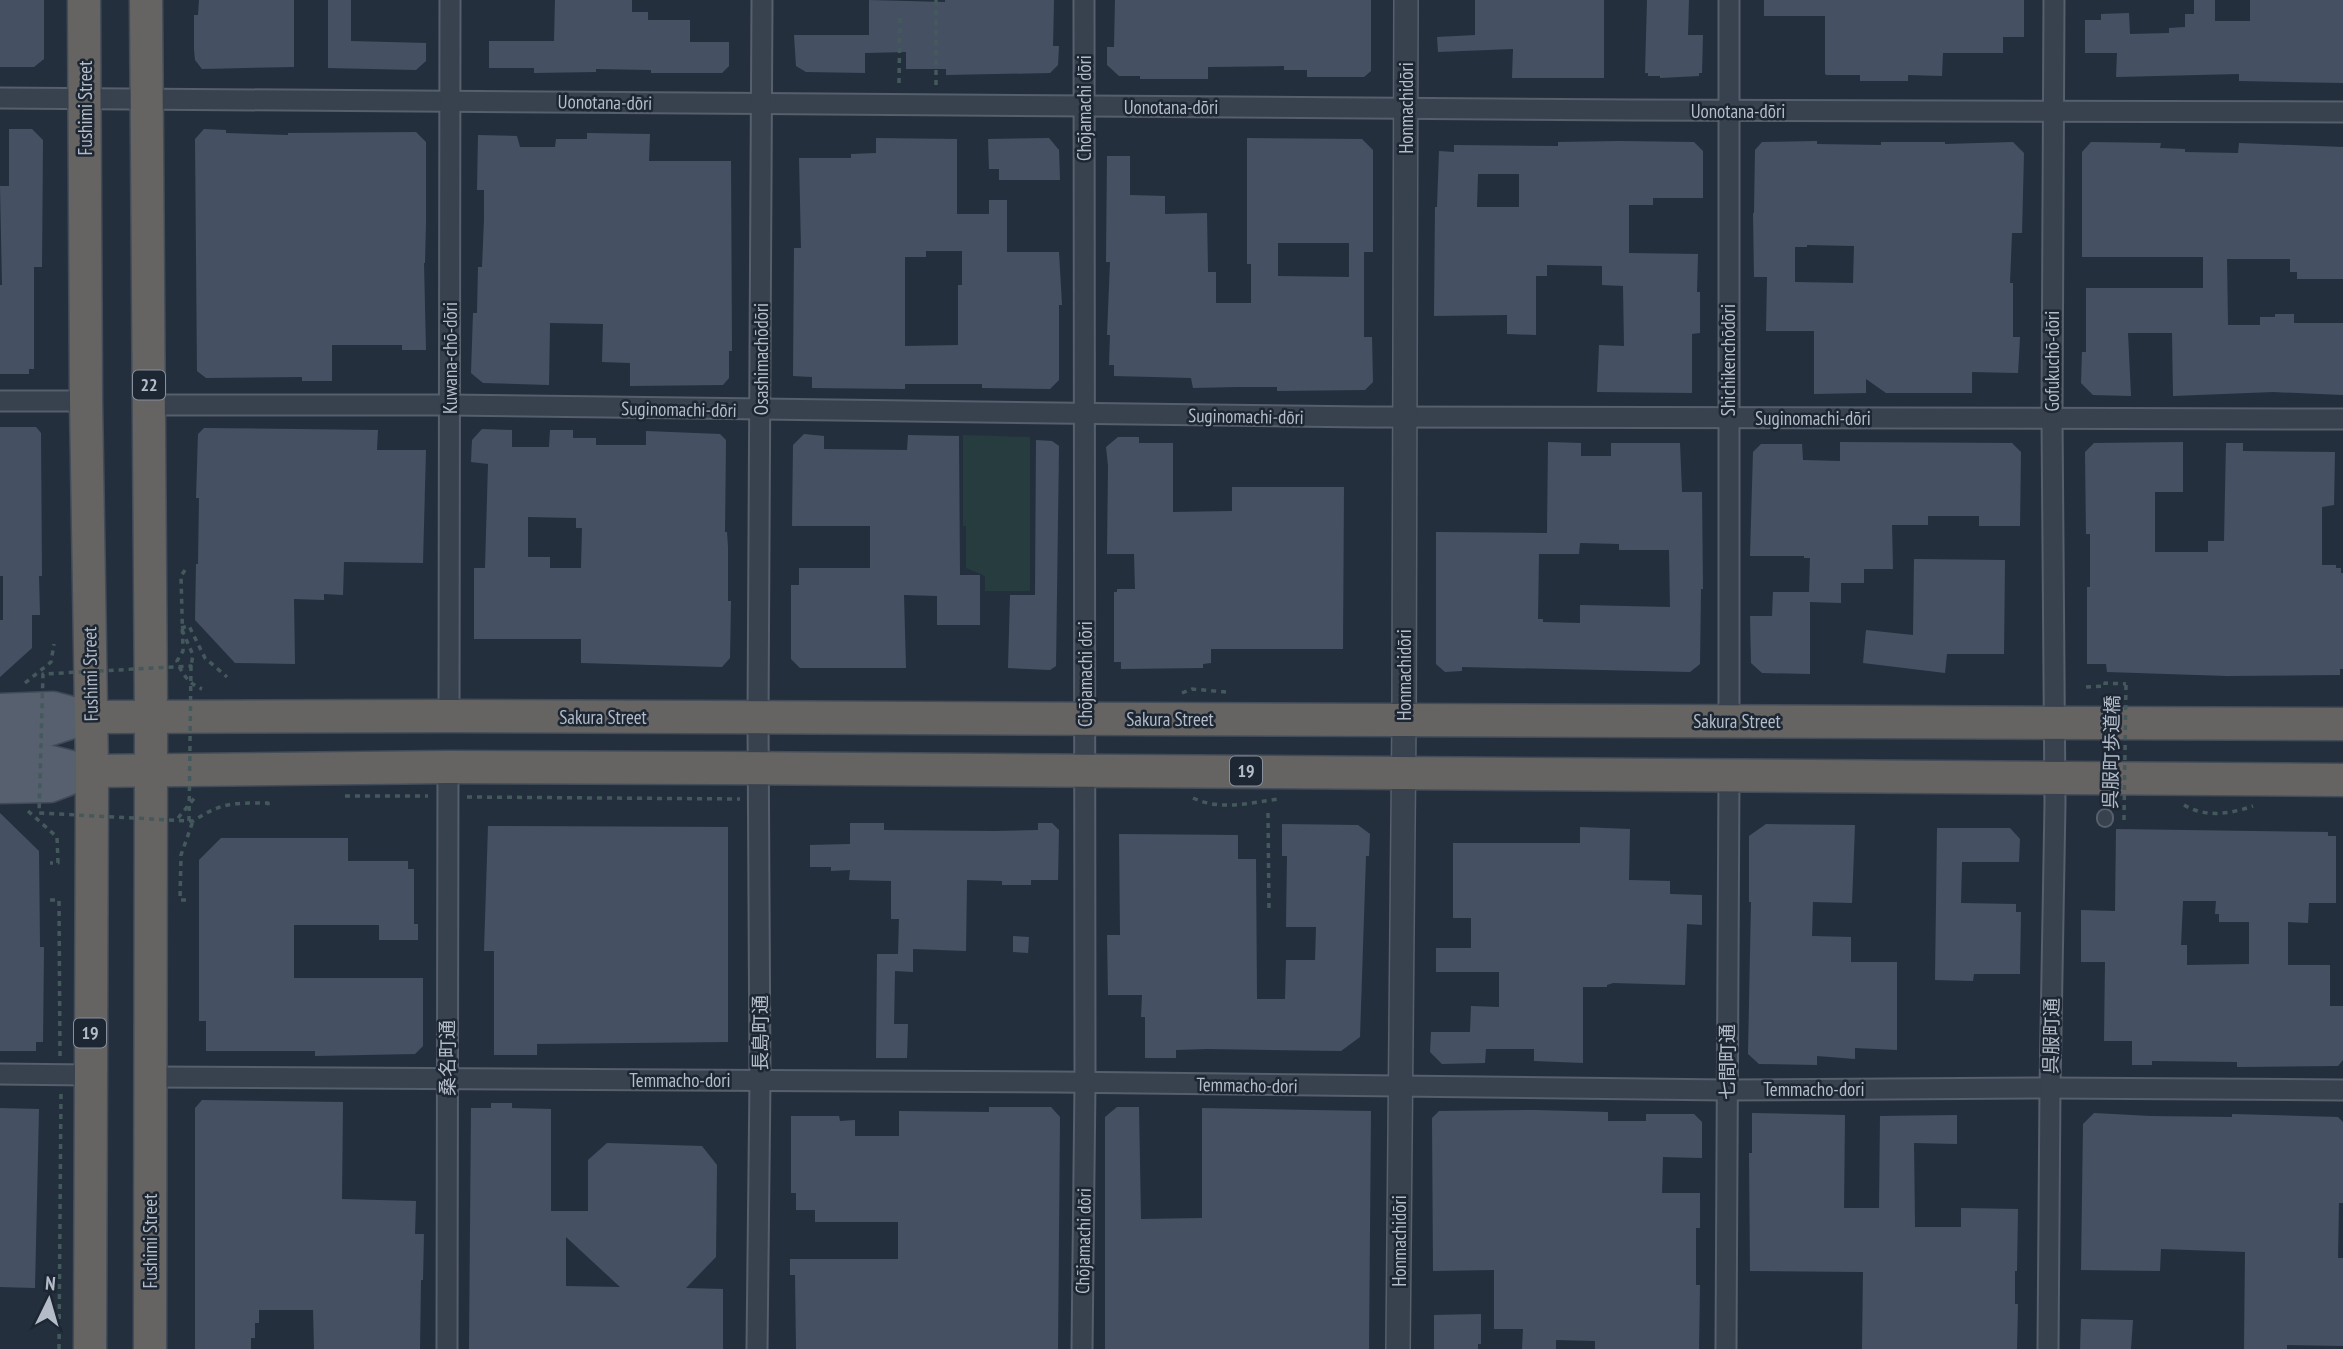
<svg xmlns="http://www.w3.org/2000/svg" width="2343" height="1349" font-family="'PT Sans Narrow','Noto Sans JP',sans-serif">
<rect width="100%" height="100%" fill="#242f3e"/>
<path fill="#263c3f" d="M 963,435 L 1030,437 L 1030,591 L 985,591 L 985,576 L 966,568 L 966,526 L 963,526 Z"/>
<g fill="#455162" fill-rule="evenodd">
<path d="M 0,0 L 44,0 L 44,59 L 34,67 L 0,67 Z"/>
<path d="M 199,0 L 294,0 L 294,67 L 202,69 L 195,60 L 194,49 L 194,15 L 198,15 Z"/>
<path d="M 328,0 L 351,0 L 351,41 L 426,43 L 426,61 L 416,70 L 328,68 Z"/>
<path d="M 555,0 L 632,0 L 632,12 L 648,12 L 648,20 L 690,20 L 690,42 L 729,42 L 729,66 L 722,73 L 651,73 L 651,70 L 596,69 L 596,72 L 534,73 L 534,68 L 489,68 L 489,41 L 554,41 Z"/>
<path d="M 869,0 L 945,2 L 945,0 L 1054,0 L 1053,46 L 1059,46 L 1058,65 L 1050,73 L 946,75 L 946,69 L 906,69 L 906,52 L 865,53 L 865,73 L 806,72 L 796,66 L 794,35 L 869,35 Z"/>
<path d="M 1115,0 L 1371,0 L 1371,71 L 1364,77 L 1307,77 L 1307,70 L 1284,70 L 1284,66 L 1208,67 L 1208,79 L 1140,79 L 1140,76 L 1119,76 L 1107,65 L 1107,47 L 1114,47 Z"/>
<path d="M 1475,0 L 1604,0 L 1604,78 L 1512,78 L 1513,49 L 1438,52 L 1437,37 L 1475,35 Z"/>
<path d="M 1647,0 L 1689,0 L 1688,35 L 1703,35 L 1702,73 L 1699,73 L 1699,76 L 1660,78 L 1660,76 L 1648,76 L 1648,73 L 1645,73 Z"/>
<path d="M 1764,0 L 2024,0 L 2024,37 L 2003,37 L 2003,53 L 1943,53 L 1942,76 L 1908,75 L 1908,81 L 1860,81 L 1860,75 L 1826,75 L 1825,73 L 1825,16 L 1764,16 Z"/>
<path d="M 2194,0 L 2215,0 L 2215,21 L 2250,21 L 2250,0 L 2343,0 L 2343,83 L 2239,81 L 2239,74 L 2116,77 L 2117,53 L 2085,53 L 2085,20 L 2101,20 L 2101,14 L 2129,13 L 2130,34 L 2169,33 L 2169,28 L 2185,27 L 2185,14 L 2194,14 Z"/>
<path d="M 9,129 L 32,129 L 43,140 L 42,267 L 34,267 L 34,369 L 29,369 L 29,374 L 0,374 L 0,285 L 2,285 L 0,186 L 9,186 Z"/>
<path d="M 204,129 L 226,130 L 226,133 L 288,135 L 288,133 L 416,132 L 426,142 L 426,223 L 425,263 L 424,263 L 426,350 L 402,350 L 402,345 L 332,345 L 332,381 L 302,381 L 302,377 L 206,378 L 197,371 L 195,139 Z"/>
<path d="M 587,133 L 650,134 L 649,161 L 731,161 L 732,351 L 729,351 L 729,378 L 723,385 L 630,386 L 630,363 L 602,362 L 603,324 L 550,323 L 549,385 L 483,383 L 471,373 L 473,313 L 477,313 L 478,267 L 482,267 L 484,220 L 484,190 L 477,190 L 478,135 L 517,136 L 520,147 L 555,147 L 556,139 L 587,139 Z"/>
<path d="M 876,138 L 957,139 L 957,214 L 989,214 L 989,200 L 1007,200 L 1007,252 L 1059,252 L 1062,305 L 1059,305 L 1059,380 L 1050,389 L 982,388 L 982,384 L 905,384 L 905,389 L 812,388 L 812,377 L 793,376 L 794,248 L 801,248 L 799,158 L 851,158 L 851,154 L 876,153 ZM 926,251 L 962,251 L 962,285 L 958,285 L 958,345 L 905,346 L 905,257 L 926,257 Z"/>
<path d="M 1049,138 L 1059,150 L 1060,180 L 999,180 L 999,169 L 989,169 L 988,139 Z"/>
<path d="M 1247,138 L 1362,139 L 1373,150 L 1373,252 L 1364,252 L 1364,337 L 1372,337 L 1373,382 L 1365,390 L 1277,391 L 1277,387 L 1238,387 L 1193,388 L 1191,378 L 1114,376 L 1114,365 L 1109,365 L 1110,335 L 1107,335 L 1110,262 L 1106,262 L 1107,156 L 1130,156 L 1130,195 L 1165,196 L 1165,214 L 1207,213 L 1208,272 L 1216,272 L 1216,303 L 1251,303 L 1251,264 L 1247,264 ZM 1278,243 L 1349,243 L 1349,277 L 1278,276 Z"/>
<path d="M 1620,141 L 1694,142 L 1703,151 L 1703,198 L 1653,198 L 1653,205 L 1629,205 L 1629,253 L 1698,254 L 1697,292 L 1700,292 L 1700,333 L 1692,334 L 1692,393 L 1597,392 L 1599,345 L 1624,346 L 1623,286 L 1602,285 L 1602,266 L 1547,265 L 1547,276 L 1536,276 L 1536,335 L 1507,334 L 1507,315 L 1434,316 L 1435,207 L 1437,207 L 1439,151 L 1454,152 L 1454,145 L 1558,146 L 1558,142 ZM 1478,174 L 1519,174 L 1519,207 L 1477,207 Z"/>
<path d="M 1817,141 L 1817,144 L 1881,145 L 1881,142 L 1945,142 L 1945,144 L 2013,142 L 2024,153 L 2022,233 L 2012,233 L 2010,283 L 2013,283 L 2013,337 L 2020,337 L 2018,373 L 1972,372 L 1972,393 L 1886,393 L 1866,379 L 1866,393 L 1814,394 L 1814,331 L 1766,331 L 1767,277 L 1754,277 L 1753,213 L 1754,213 L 1755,150 L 1762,142 ZM 1807,245 L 1854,246 L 1853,283 L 1795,282 L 1795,247 L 1807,247 Z"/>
<path d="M 2091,142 L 2161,143 L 2160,148 L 2185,149 L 2185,152 L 2238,153 L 2239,143 L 2343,147 L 2343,279 L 2297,279 L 2297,272 L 2290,272 L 2290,259 L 2227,259 L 2228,325 L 2260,325 L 2260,317 L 2275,317 L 2275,314 L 2294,314 L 2294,323 L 2343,323 L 2343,395 L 2273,392 L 2173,396 L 2172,333 L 2128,333 L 2131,396 L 2093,395 L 2081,383 L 2082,352 L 2086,352 L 2086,288 L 2203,288 L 2203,257 L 2082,257 L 2082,152 Z"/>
<path d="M 0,427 L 36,427 L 41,433 L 42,576 L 39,576 L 40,615 L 32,615 L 32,648 L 0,677 L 0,620 L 3,620 L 3,576 L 0,576 Z"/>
<path d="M 204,428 L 378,430 L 377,450 L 426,450 L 423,563 L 344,562 L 343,595 L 324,594 L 324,600 L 294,599 L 295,664 L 235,663 L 195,620 L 196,564 L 198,564 L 199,498 L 196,498 L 198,434 Z"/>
<path d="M 482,429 L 512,430 L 512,447 L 549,447 L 550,430 L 573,430 L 573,438 L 596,438 L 596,445 L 646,445 L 646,431 L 720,434 L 726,440 L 725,532 L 727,532 L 728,547 L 728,601 L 731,601 L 730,658 L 722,667 L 581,663 L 581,639 L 474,639 L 474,568 L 485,568 L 488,464 L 471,462 L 472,440 ZM 528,517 L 576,518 L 576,528 L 582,528 L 581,568 L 550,568 L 550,557 L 528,557 Z"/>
<path d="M 804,434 L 824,436 L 824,449 L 907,450 L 908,435 L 959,436 L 960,575 L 980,575 L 980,625 L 937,625 L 937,596 L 904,595 L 906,668 L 800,668 L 791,659 L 791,585 L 799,585 L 799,568 L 870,568 L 870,526 L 792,526 L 793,445 Z"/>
<path d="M 1118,437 L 1139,437 L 1139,443 L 1173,443 L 1173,512 L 1232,511 L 1232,487 L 1344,487 L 1343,649 L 1211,649 L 1211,663 L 1203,664 L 1203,668 L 1121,669 L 1121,662 L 1114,662 L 1114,592 L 1117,592 L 1117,589 L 1135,589 L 1134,554 L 1107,554 L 1108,466 L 1106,447 Z"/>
<path d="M 1036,440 L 1052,441 L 1059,446 L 1056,666 L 1050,670 L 1008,668 L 1010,595 L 1035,595 Z"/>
<path d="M 1548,442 L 1581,443 L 1581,456 L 1611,456 L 1611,443 L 1680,443 L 1682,492 L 1702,492 L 1703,589 L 1701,589 L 1700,664 L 1690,672 L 1462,667 L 1462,671 L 1445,672 L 1436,664 L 1436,532 L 1547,533 ZM 1580,543 L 1619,544 L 1619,550 L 1669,550 L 1670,607 L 1580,605 L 1580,623 L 1543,622 L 1543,619 L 1538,619 L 1539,554 L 1579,554 Z"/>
<path d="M 1840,442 L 2012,443 L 2021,452 L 2020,526 L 1979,526 L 1979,516 L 1928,516 L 1928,525 L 1892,525 L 1893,569 L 1864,569 L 1864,583 L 1841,583 L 1841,603 L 1810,602 L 1810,674 L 1762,673 L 1751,663 L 1750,616 L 1772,616 L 1773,592 L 1809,592 L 1810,558 L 1804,558 L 1804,556 L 1750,556 L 1753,452 L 1761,444 L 1802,444 L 1803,460 L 1840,461 Z"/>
<path d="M 2183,442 L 2183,492 L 2155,492 L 2155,552 L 2208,552 L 2208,541 L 2224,541 L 2226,443 L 2243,443 L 2243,451 L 2335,452 L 2334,505 L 2322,507 L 2322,565 L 2336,565 L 2336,568 L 2341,568 L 2341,573 L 2343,573 L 2343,669 L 2340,669 L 2340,675 L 2227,676 L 2107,672 L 2106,664 L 2087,664 L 2087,587 L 2090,587 L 2090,534 L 2086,534 L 2085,452 L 2094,443 Z"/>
<path d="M 1914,559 L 2005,560 L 2004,654 L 1947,654 L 1945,673 L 1863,663 L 1866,630 L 1913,635 Z"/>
<path d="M 0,813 L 39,851 L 40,947 L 44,947 L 43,1042 L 36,1042 L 36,1051 L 0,1051 Z"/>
<path d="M 850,823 L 884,823 L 884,830 L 994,831 L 1038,830 L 1038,823 L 1052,823 L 1059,830 L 1058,880 L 1031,880 L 1031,885 L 1002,885 L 1002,881 L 967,880 L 966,951 L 913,949 L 913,972 L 895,971 L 894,1024 L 908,1024 L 907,1058 L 876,1058 L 877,954 L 898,954 L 899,919 L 891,919 L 891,881 L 849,880 L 850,870 L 831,871 L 831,867 L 810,867 L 810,845 L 850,844 Z"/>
<path d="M 1282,824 L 1358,825 L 1370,834 L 1369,856 L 1366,856 L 1360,1037 L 1341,1051 L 1207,1049 L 1176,1050 L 1176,1058 L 1145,1058 L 1145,1017 L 1141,1017 L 1142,995 L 1108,995 L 1107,935 L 1120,935 L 1119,834 L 1238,835 L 1238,859 L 1256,859 L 1257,999 L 1285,999 L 1286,960 L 1315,960 L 1316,927 L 1286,927 L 1287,856 L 1282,856 Z"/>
<path d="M 1766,824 L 1855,825 L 1852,903 L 1813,902 L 1812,936 L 1851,937 L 1851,962 L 1897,962 L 1897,1050 L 1855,1048 L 1855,1059 L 1817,1056 L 1817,1065 L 1759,1064 L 1748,1054 L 1751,902 L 1749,902 L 1749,836 Z"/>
<path d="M 488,826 L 728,827 L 728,1042 L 537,1044 L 537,1055 L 494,1055 L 494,951 L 484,951 Z"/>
<path d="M 1580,827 L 1630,829 L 1629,880 L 1670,881 L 1670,894 L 1702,895 L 1702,925 L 1687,924 L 1685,985 L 1613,983 L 1607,985 L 1607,987 L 1583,987 L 1583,1063 L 1534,1061 L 1534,1049 L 1486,1049 L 1485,1063 L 1442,1064 L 1430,1052 L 1431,1032 L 1470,1032 L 1471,1006 L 1499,1007 L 1499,972 L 1436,972 L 1436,948 L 1471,948 L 1471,918 L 1453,918 L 1453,843 L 1580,843 Z"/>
<path d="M 1937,828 L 2010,828 L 2020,839 L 2019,862 L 1962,862 L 1961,903 L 2016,904 L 2016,912 L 2021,912 L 2020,974 L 1974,974 L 1973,981 L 1935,980 Z"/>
<path d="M 2116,829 L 2328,832 L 2328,836 L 2336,836 L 2336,903 L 2309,903 L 2308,923 L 2288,922 L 2288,965 L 2330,965 L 2330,1006 L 2343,1006 L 2343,1060 L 2338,1066 L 2237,1067 L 2237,1062 L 2152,1061 L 2152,1065 L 2132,1065 L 2132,1041 L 2104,1041 L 2105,962 L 2081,962 L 2081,910 L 2115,911 ZM 2183,901 L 2216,901 L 2215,914 L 2219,914 L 2219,922 L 2249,922 L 2249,964 L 2187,965 L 2187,945 L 2181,945 Z"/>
<path d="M 221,838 L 348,838 L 348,861 L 408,861 L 408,869 L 414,869 L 414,924 L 418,924 L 418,940 L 379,940 L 379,925 L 294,925 L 294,978 L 423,978 L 423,1046 L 415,1054 L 315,1056 L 315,1051 L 206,1051 L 206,1021 L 199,1021 L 199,860 Z"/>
<path d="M 1013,936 L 1029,937 L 1028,953 L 1013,952 Z"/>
<path d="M 202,1100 L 343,1102 L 342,1199 L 416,1201 L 415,1234 L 424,1234 L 423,1280 L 421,1280 L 420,1349 L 314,1349 L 313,1310 L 259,1310 L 259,1323 L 255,1323 L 255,1338 L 251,1338 L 251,1349 L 195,1349 L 195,1108 Z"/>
<path d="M 491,1103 L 512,1103 L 512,1108 L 551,1109 L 551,1211 L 588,1211 L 588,1160 L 607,1143 L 702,1146 L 717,1165 L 716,1257 L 686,1288 L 723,1289 L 723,1349 L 469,1349 L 471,1108 L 491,1108 ZM 566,1237 L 620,1287 L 566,1286 Z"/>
<path d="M 989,1107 L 1051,1107 L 1060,1117 L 1058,1349 L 796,1349 L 795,1275 L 790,1275 L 790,1259 L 898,1259 L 898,1222 L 815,1222 L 815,1210 L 796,1210 L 796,1193 L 791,1193 L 791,1116 L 839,1116 L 840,1121 L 855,1120 L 855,1136 L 899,1136 L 899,1111 L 989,1112 Z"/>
<path d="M 1117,1107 L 1139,1107 L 1141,1219 L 1202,1218 L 1202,1108 L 1371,1111 L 1369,1349 L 1105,1349 L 1105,1117 Z"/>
<path d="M 0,1108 L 39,1109 L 35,1288 L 0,1287 Z"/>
<path d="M 1536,1110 L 1608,1112 L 1608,1121 L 1646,1121 L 1646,1114 L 1694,1114 L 1702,1122 L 1702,1158 L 1663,1157 L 1662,1193 L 1700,1193 L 1700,1228 L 1696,1228 L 1696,1285 L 1700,1285 L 1699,1349 L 1595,1349 L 1595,1341 L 1556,1340 L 1556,1349 L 1522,1349 L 1523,1329 L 1494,1329 L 1494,1270 L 1433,1271 L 1432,1118 L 1439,1111 Z"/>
<path d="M 1752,1113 L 1845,1115 L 1844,1208 L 1879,1208 L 1880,1116 L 1957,1115 L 1957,1144 L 1914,1143 L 1915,1227 L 1961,1227 L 1961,1208 L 2018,1209 L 2017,1271 L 2015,1271 L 2015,1304 L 2018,1304 L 2017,1349 L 1862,1349 L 1863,1272 L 1750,1271 L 1749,1153 L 1752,1153 Z"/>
<path d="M 2094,1113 L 2150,1116 L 2232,1117 L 2232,1114 L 2338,1117 L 2343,1122 L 2343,1203 L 2339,1203 L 2338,1258 L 2343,1258 L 2343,1346 L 2287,1345 L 2287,1349 L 2244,1349 L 2245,1252 L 2161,1249 L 2160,1271 L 2081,1270 L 2083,1124 Z"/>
<path d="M 1481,1314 L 1481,1344 L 1478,1344 L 1478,1349 L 1434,1349 L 1434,1315 Z"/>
<path d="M 2081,1319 L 2133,1320 L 2131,1349 L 2080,1349 Z"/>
</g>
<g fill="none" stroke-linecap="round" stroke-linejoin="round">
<defs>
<path id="pedestrian" d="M 2105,817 L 2105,819"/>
<g id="minor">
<path d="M 1729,0 L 1729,721"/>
<path d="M 0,98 L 1632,110 L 2343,112"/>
<path d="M 0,401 L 86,401"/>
<path d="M 149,405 L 450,405 L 1367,417 L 2343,419"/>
<path d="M 449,716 L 450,0"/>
<path d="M 0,1074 L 89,1075"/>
<path d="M 150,1077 L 1056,1082 L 1726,1090 L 2050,1088 L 2343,1090"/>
<path d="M 447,1349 L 448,767"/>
<path d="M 757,1349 L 760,1080 L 758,718 L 762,0"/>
<path d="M 1082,1349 L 1085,1083 L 1084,0"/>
<path d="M 1726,1349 L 1729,774"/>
<path d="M 2048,1349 L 2050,1088 L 2055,803 L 2052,418 L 2054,0"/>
</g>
<path id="tertiary" d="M 1398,1349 L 1404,720 L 1406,0"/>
<g id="primary">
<path d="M 0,709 L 53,707 L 91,717"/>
<path d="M 0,733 L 48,731 L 91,717"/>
<path d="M 0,762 L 47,760 L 92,771"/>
<path d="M 0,788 L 50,787 L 92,771"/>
</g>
<g id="trunk">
<path d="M 84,0 L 86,401 L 92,771 L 90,1349"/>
<path d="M 146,0 L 151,717 L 150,1349"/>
<path d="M 91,717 L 449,716 L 2343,724"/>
<path d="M 92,771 L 448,767 L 719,768 L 2343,780"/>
</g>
</defs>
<use href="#pedestrian" stroke="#565f6c" stroke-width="18"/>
<use href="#minor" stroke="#565f6c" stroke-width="23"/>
<use href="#tertiary" stroke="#565f6c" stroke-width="26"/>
<use href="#primary" stroke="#414a57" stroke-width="33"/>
<use href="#trunk" stroke="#434c59" stroke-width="35"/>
<g stroke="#44595c" stroke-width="3.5" stroke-dasharray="5 5" stroke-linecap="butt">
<path d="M 899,83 L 900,15"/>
<path d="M 936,85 L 936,0"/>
<path d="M 185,570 L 181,576 L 183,651 L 177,661 C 182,674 189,684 202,689"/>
<path d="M 181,628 L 189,626 L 205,658 L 227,677"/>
<path d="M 182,630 L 193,655 L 191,666"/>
<path d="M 25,683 L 51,662 L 54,644"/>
<path d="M 2086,687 L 2105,686 L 2105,683 L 2126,684"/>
<path d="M 1182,693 L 1192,689 L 1226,692"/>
<path d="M 345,796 L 428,796"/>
<path d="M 467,797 L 740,799"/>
<path d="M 1193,798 C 1221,811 1249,803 1278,799"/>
<path d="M 2184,805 C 2206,818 2230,814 2253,806"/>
<path d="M 28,811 L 57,837 L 58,863 L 50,863"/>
<path d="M 1268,813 L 1269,908"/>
<path d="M 178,818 L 197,795"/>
<path d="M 189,821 L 193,821 C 223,802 232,803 268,803 L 268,808"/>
<path d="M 50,900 L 59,900 L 60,1056"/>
<path d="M 186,900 L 180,900 L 181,855 L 193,821"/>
<path d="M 59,1349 L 61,1091"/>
</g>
<use href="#pedestrian" stroke="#38414e" stroke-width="14"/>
<use href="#minor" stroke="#38414e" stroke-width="19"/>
<use href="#tertiary" stroke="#38414e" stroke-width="23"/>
<use href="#primary" stroke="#56606e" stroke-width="30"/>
<use href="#trunk" stroke="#656462" stroke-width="32"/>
<g stroke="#44595c" stroke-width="3.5" stroke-dasharray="5 5" stroke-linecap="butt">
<path d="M 191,666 L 189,821 L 39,813 L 43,674 Z"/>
<path d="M 2124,820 L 2126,684"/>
</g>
</g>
<g text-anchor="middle" stroke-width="5" stroke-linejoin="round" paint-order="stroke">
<g fill="#1d2633" stroke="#878f9c" stroke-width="2">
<rect x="133" y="370.5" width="32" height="29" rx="5"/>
<rect x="1230" y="756.5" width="32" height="29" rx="5"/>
<rect x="74" y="1018.5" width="32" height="29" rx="5"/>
</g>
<g font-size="18" font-weight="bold" fill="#b4bcc9">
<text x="149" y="391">22</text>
<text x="1246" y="777">19</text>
<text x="90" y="1039">19</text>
</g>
<g font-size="19" fill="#b4bcc9" stroke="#1d2633">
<text transform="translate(605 102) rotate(1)" y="7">Uonotana-dōri</text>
<text x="1171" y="114">Uonotana-dōri</text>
<text transform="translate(85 108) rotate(-90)" y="7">Fushimi Street</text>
<text transform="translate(1084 108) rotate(-90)" y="7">Chōjamachi dōri</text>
<text transform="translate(1406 108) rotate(-90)" y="7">Honmachidōri</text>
<text x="1738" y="118">Uonotana-dōri</text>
<text transform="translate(450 358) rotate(-90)" y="7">Kuwana-chō-dōri</text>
<text transform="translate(761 359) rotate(-90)" y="7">Osashimachōdōri</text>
<text transform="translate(1728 360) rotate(-90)" y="7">Shichikenchōdōri</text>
<text transform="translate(2052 361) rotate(-90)" y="7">Gofukuchō-dōri</text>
<text transform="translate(679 409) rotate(1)" y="7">Suginomachi-dōri</text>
<text transform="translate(1246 416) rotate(1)" y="7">Suginomachi-dōri</text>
<text x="1813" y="425">Suginomachi-dōri</text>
<text transform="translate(90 674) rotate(-91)" y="7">Fushimi Street</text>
<text transform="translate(1085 674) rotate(-90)" y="7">Chōjamachi dōri</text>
<text transform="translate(1404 675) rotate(-90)" y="7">Honmachidōri</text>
<text x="603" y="724">Sakura Street</text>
<text x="1170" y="726">Sakura Street</text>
<text x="1737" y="728">Sakura Street</text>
<text transform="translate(2111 752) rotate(-89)" y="7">呉服町歩道橋</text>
<text transform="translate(760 1033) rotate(-90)" y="7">長島町通</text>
<text transform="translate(2051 1036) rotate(-89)" y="7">呉服町通</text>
<text transform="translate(447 1058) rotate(-90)" y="7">桑名町通</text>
<text transform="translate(1727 1062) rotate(-90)" y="7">七間町通</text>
<text x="680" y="1087">Temmacho-dori</text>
<text transform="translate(1247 1085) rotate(1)" y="7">Temmacho-dori</text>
<text x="1814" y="1096">Temmacho-dori</text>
<text transform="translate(150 1241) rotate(-90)" y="7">Fushimi Street</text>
<text transform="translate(1083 1241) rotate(-89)" y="7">Chōjamachi dōri</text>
<text transform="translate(1399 1241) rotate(-90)" y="7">Honmachidōri</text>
</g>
</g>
<g transform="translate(49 1300) rotate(5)" stroke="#1d2633" stroke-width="5" paint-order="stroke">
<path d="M0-5L12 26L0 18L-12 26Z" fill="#b4bcc9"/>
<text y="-10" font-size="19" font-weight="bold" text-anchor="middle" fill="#b4bcc9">N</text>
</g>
</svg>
